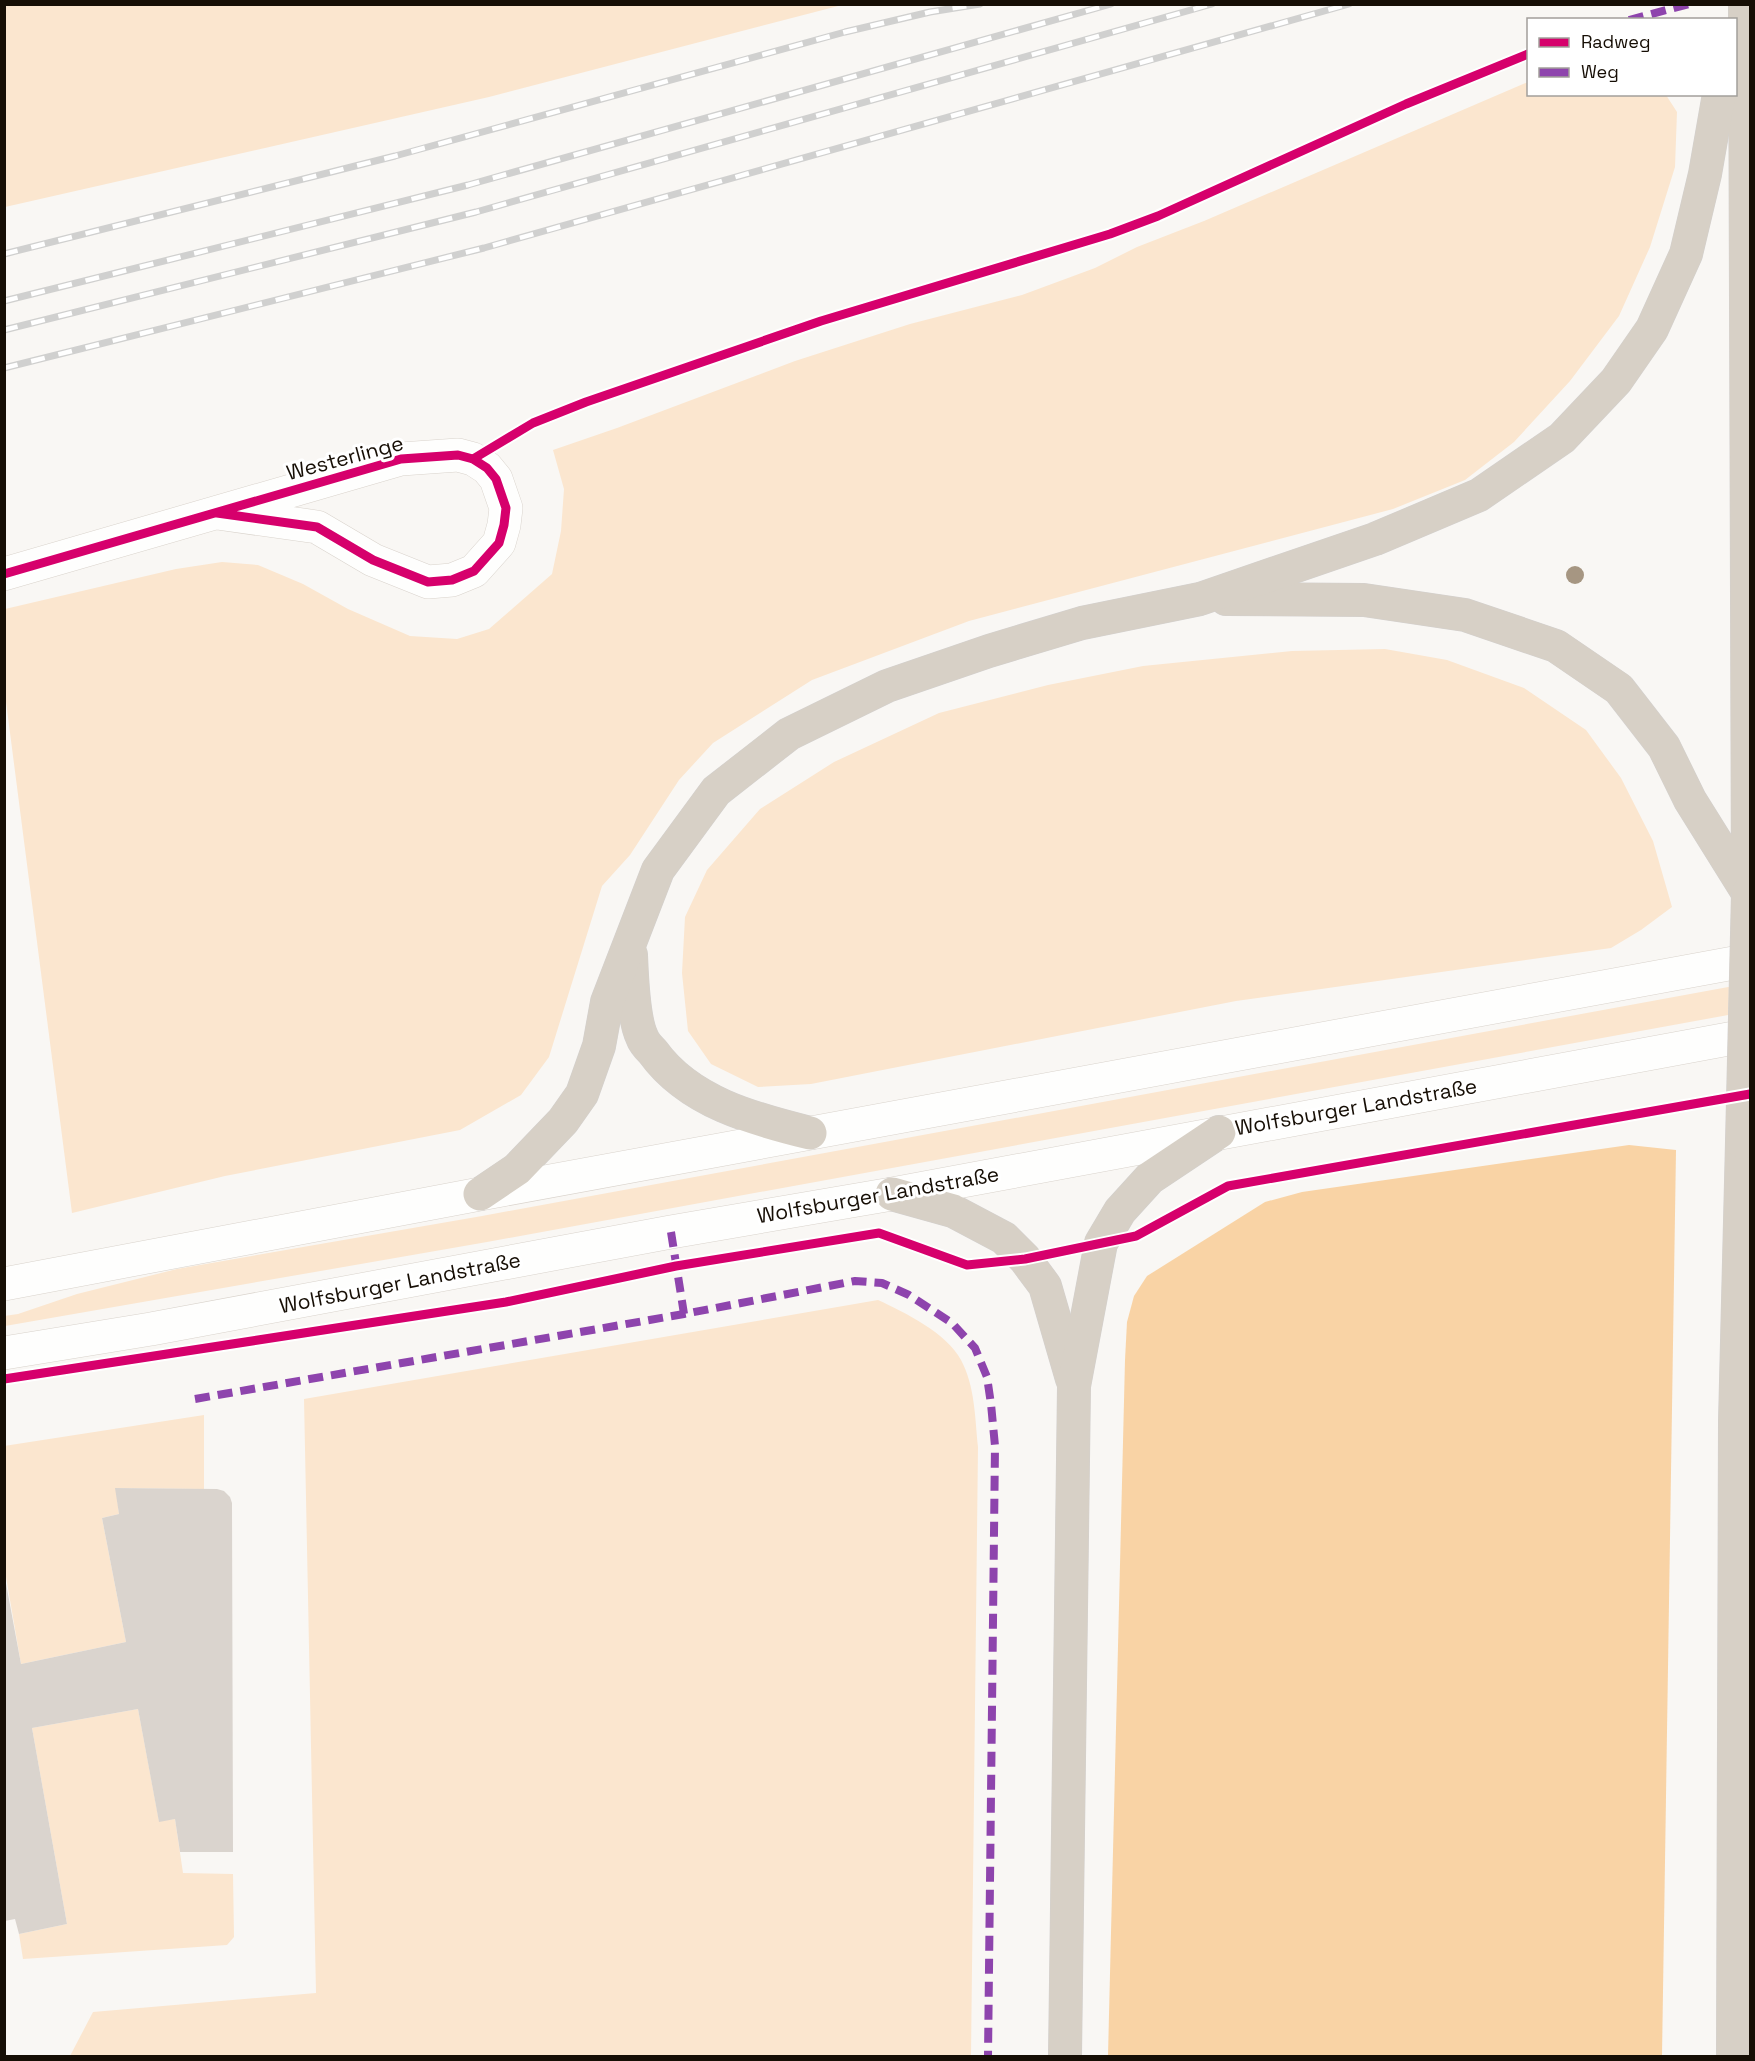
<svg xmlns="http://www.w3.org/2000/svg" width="1755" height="2061" font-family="'Space Grotesk',sans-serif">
<rect width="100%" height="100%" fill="#f9f7f4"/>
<g fill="#fbe6cf">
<path d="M 4,5 L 5,4 L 842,5 L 489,97 L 5,207 Z"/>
<path d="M 1528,82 L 1528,94 L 1666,95 L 1677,112 L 1675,167 L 1650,247 L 1619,316 L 1570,381 L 1514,442 L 1465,480 L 1393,509 L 969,621 L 812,680 L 713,743 L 679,780 L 630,855 L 602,886 L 549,1057 L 521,1095 L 460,1130 L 225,1176 L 72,1213 L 5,694 L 5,609 L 176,569 L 222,562 L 258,565 L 303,584 L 348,609 L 410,636 L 457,639 L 489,629 L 552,574 L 561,531 L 564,489 L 553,450 L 617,428 L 795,361 L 910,324 L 1022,295 L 1095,268 L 1137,247 L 1204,221 Z"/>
<path d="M 1385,649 L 1447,660 L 1524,688 L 1586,730 L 1621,778 L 1653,841 L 1672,907 L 1641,930 L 1611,948 L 1236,1001 L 811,1084 L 758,1087 L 711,1064 L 688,1031 L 682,973 L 685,917 L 707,870 L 760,809 L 834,762 L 939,713 L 1048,685 L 1143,666 L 1292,651 Z"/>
<path d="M 1750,983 L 1750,1011 L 487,1242 L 5,1326 L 4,1316 L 18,1314 L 77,1294 L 177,1269 L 482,1216 Z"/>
<path d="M 878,1300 C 904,1312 947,1333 961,1360 C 975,1386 975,1418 978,1447 L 971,2056 L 70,2056 L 93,2012 L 316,1993 L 304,1399 Z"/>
<path d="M 204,1415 L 204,1489 L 116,1488 L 119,1514 L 102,1518 L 126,1642 L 21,1664 L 5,1571 L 4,1446 Z"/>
<path d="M 138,1709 L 159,1821 L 175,1819 L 183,1873 L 233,1874 L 234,1937 L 227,1945 L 23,1959 L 19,1934 L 67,1924 L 32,1728 Z"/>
</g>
<path fill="#f9d3a5" d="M 1629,1145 L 1676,1150 L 1662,2056 L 1108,2056 L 1125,1360 L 1127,1322 L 1134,1296 L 1147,1276 L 1265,1202 L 1302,1192 Z"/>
<path fill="#dad4ce" d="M 115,1488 L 217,1489 L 224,1491 L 230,1497 L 232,1503 L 233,1852 L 180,1852 L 175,1819 L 159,1822 L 138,1709 L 32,1728 L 67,1924 L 19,1934 L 15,1919 L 5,1921 L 5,1578 L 21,1664 L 126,1642 L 102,1518 L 119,1514 Z"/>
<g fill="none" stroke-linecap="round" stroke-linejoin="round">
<defs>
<path id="street" d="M 4,574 L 401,459 L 458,455 L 473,459 L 487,468 L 496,479 L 506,508 L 504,525 L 499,543 L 474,571 L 452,580 L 428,582 L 373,560 L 317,527 L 217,513"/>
<g id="secondary">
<path d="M 4,1284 L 480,1194 L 1750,960"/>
<path d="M 4,1353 L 151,1329 L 671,1232 L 892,1194 L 1750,1035"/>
</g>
<g id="highway">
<path d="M 1745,4 L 1748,893"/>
<path d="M 1226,599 L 1364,600 L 1465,615 L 1556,646 L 1619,689 L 1664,747 L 1690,800 L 1748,893"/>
<path d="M 631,955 C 632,977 633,1018 642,1037 C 644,1043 649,1048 653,1052 C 689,1102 753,1119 810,1133"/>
<path d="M 480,1194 L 517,1169 L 563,1121 L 582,1094 L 599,1046 L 607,1002 L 658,870 L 716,791 L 789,734 L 887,686 L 989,651 L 1082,623 L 1200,599 L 1375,539 L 1479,495 L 1562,438 L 1616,381 L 1652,329 L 1686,254 L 1705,174 L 1719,94"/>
<path d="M 892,1194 L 953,1211 L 1004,1238 L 1025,1259 L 1045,1286 L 1072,1379"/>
<path d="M 1065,2056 L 1074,1386 L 1101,1243 L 1120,1211 L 1150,1178 L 1219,1132"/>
<path d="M 1733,2056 L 1735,1421 L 1742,1142"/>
</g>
</defs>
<use href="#street" stroke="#d9d3cc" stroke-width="34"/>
<use href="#secondary" stroke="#d9d3cc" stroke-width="34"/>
<use href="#highway" stroke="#d3d0ce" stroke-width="34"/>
<use href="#street" stroke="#fefefd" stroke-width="33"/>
<use href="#secondary" stroke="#fefefd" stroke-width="33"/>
<use href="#highway" stroke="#d7d0c6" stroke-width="33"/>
<defs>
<g id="rail">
<path d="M 4,254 L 395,156 L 845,32 L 930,12 L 980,4"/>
<path d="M 4,301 L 468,185 L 1111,4"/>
<path d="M 4,330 L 476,212 L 1212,4"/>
<path d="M 4,368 L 484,248 L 1349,4"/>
</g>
</defs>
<use href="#rail" stroke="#d0d0cf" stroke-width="7"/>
<use href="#rail" stroke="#fff" stroke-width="4.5" stroke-dasharray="14" stroke-linecap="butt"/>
<defs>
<path id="highway-bridge" d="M 1742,1142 L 1748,893"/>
</defs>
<use href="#highway-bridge" stroke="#d3d0ce" stroke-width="34" stroke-linecap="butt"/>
<use href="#highway-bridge" stroke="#d7d0c6" stroke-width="33"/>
<g stroke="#8e44ad" stroke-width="8" stroke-dasharray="15 8" stroke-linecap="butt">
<path d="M 1629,20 L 1689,4"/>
<path d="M 671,1232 L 684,1314"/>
<path d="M 195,1399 L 684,1314 L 855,1281 L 882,1283 L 909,1295 L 952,1323 L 975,1348 L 987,1377 L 991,1404 L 995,1446 L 988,2056"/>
</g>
<defs>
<g id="cycleway">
<path d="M 473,459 L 533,423 L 586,402 L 821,321 L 1110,234 L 1158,216 L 1406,104 L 1528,54"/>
<path d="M 4,574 L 401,459 L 458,455 L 473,459 L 487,468 L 496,479 L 506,508 L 504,525 L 499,543 L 474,571 L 452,580 L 428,582 L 373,560 L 317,527 L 217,513"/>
<path d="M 4,1379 L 506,1302 L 676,1266 L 879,1233 L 967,1265 L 1025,1259 L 1136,1236 L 1228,1186 L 1750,1094"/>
</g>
</defs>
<use href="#cycleway" stroke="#fff" stroke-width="13"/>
<use href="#cycleway" stroke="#d6006c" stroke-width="9"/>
</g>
<circle fill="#a69682" cx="1575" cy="575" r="9"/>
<g text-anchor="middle" stroke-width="6" stroke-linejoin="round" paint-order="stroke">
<g font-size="21" fill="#160e05" stroke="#fff">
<text transform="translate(345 458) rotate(-15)" y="7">Westerlinge</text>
<text transform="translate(1356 1107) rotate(-10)" y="7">Wolfsburger Landstraße</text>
<text transform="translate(878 1195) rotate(-10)" y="7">Wolfsburger Landstraße</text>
<text transform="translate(400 1283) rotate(-11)" y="7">Wolfsburger Landstraße</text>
</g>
</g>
<rect width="1755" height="2061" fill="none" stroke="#160e05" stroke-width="12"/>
<rect x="1527" y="18" width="210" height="78" fill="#ffffff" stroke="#a29f9b" stroke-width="1.5"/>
<rect x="1539" y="38" width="30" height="9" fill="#d6006c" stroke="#a29f9b" stroke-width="1.5"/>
<text x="1581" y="48" font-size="18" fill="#160e05">Radweg</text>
<rect x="1539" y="68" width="30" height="9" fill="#8e44ad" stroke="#a29f9b" stroke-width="1.5"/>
<text x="1581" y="78" font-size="18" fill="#160e05">Weg</text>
</svg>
